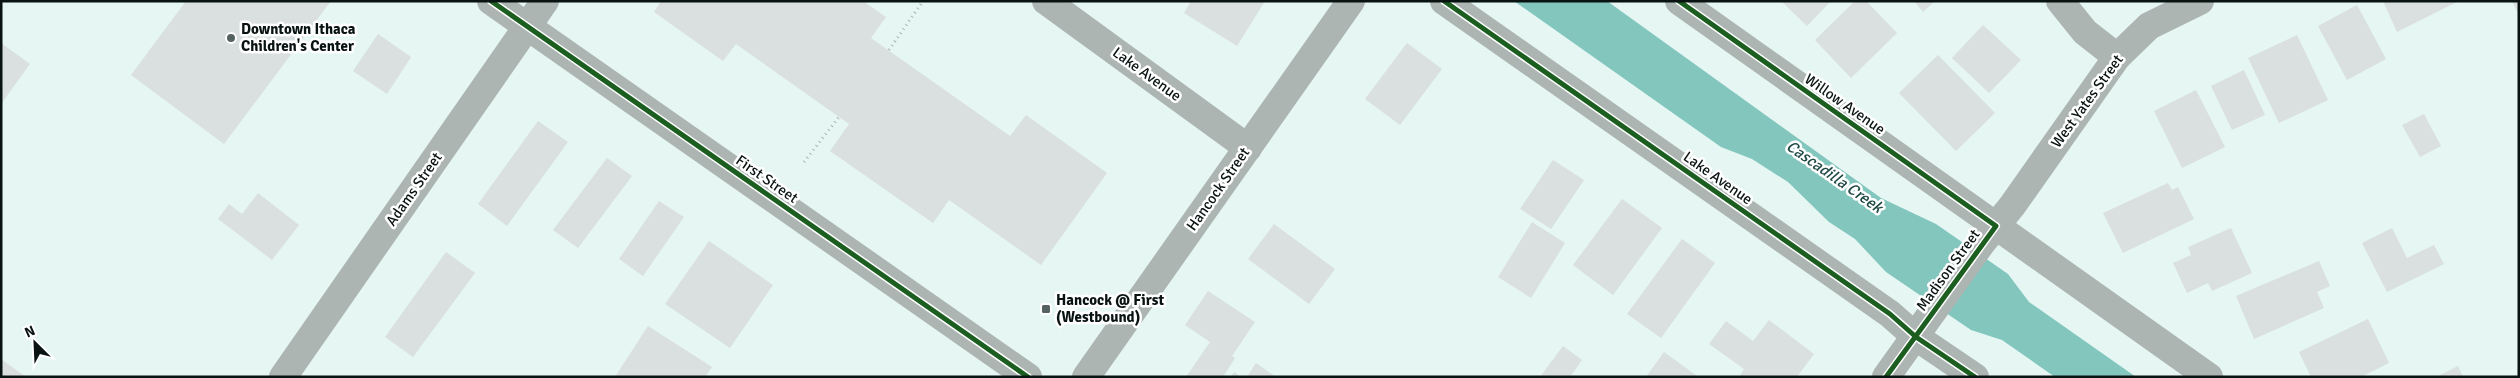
<svg xmlns="http://www.w3.org/2000/svg" width="2520" height="378" font-family="Signika,sans-serif">
<rect width="100%" height="100%" fill="#e5f6f3"/>
<path fill="#82c6be" d="M 1514,1 L 1607,1 L 1881,198 L 1936,224 L 2008,274 L 2029,302 L 2136,377 L 2055,377 L 2002,340 L 1971,330 L 1886,272 L 1855,239 L 1829,222 L 1788,182 L 1752,159 L 1721,147 Z"/>
<g fill="#dadfe0">
<path d="M 186,1 L 331,1 L 224,144 L 131,75 Z"/>
<path d="M 661,1 L 863,1 L 886,17 L 871,38 L 1010,136 L 1026,115 L 1107,173 L 1041,265 L 949,200 L 933,223 L 830,151 L 849,124 L 736,44 L 723,61 L 654,12 Z"/>
<path d="M 1191,1 L 1265,1 L 1237,46 L 1184,13 Z"/>
<path d="M 1781,1 L 1831,1 L 1807,26 Z"/>
<path d="M 1855,1 L 1866,1 L 1897,33 L 1851,78 L 1815,40 Z"/>
<path d="M 1914,1 L 1935,1 L 1923,12 Z"/>
<path d="M 2383,1 L 2459,1 L 2397,32 Z"/>
<path d="M 2512,1 L 2519,1 L 2519,15 Z"/>
<path d="M 2357,5 L 2386,59 L 2347,80 L 2318,26 Z"/>
<path d="M 1983,25 L 2021,60 L 1989,93 L 1952,58 Z"/>
<path d="M 378,34 L 411,57 L 387,94 L 353,71 Z"/>
<path d="M 2297,35 L 2328,100 L 2279,123 L 2248,58 Z"/>
<path d="M 1,43 L 30,64 L 1,104 Z"/>
<path d="M 1407,43 L 1442,69 L 1400,125 L 1365,99 Z"/>
<path d="M 1938,55 L 1995,113 L 1956,151 L 1899,93 Z"/>
<path d="M 2244,70 L 2265,115 L 2232,130 L 2211,86 Z"/>
<path d="M 2196,90 L 2225,147 L 2182,168 L 2154,111 Z"/>
<path d="M 2424,114 L 2441,146 L 2420,157 L 2402,125 Z"/>
<path d="M 538,121 L 568,142 L 507,226 L 478,204 Z"/>
<path d="M 607,158 L 632,176 L 578,248 L 553,230 Z"/>
<path d="M 1553,160 L 1584,180 L 1551,229 L 1520,209 Z"/>
<path d="M 2168,183 L 2172,190 L 2178,187 L 2194,219 L 2123,253 L 2103,213 Z"/>
<path d="M 258,193 L 299,225 L 272,260 L 218,219 L 229,204 L 242,214 Z"/>
<path d="M 1622,199 L 1662,228 L 1613,295 L 1573,265 Z"/>
<path d="M 659,201 L 684,217 L 643,276 L 619,259 Z"/>
<path d="M 1532,222 L 1565,243 L 1531,298 L 1498,277 Z"/>
<path d="M 1274,224 L 1335,269 L 1309,304 L 1248,259 Z"/>
<path d="M 2231,228 L 2252,273 L 2212,291 L 2208,283 L 2187,293 L 2173,263 L 2191,255 L 2188,247 Z"/>
<path d="M 2392,228 L 2407,258 L 2434,245 L 2444,264 L 2387,292 L 2362,243 Z"/>
<path d="M 1682,239 L 1715,263 L 1661,338 L 1627,314 Z"/>
<path d="M 709,241 L 773,285 L 730,348 L 665,304 Z"/>
<path d="M 446,252 L 475,273 L 413,357 L 385,337 Z"/>
<path d="M 2319,261 L 2330,286 L 2317,292 L 2324,308 L 2254,339 L 2236,296 Z"/>
<path d="M 1208,291 L 1255,322 L 1232,356 L 1235,358 L 1223,377 L 1186,377 L 1210,342 L 1185,325 Z"/>
<path d="M 2368,319 L 2389,363 L 2361,377 L 2311,377 L 2299,352 Z"/>
<path d="M 1769,320 L 1814,354 L 1797,377 L 1739,377 L 1744,369 L 1709,344 L 1726,321 L 1753,341 Z"/>
<path d="M 648,326 L 712,367 L 705,377 L 615,377 Z"/>
<path d="M 1563,346 L 1582,360 L 1570,377 L 1540,377 Z"/>
<path d="M 1664,352 L 1697,376 L 1696,377 L 1646,377 Z"/>
<path d="M 1,359 L 26,377 L 1,377 Z"/>
<path d="M 1256,363 L 1276,377 L 1247,377 Z"/>
<path d="M 2458,366 L 2463,377 L 2436,377 Z"/>
<path d="M 1234,372 L 1241,377 L 1231,377 Z"/>
</g>
<g fill="none" stroke-linecap="round" stroke-linejoin="round">
<g stroke="#adb5b3" stroke-width="3" stroke-dasharray="1 4" stroke-linecap="butt">
<path d="M 889,50 L 923,1"/>
<path d="M 804,162 L 839,117"/>
</g>
<g stroke="#adb5b3" stroke-width="28">
<path d="M 491,1 L 1028,377"/>
<path d="M 1046,1 L 1248,148"/>
<path d="M 1444,1 L 1890,314 L 1916,337 L 1975,377"/>
<path d="M 1679,1 L 2209,377"/>
<path d="M 2060,1 L 2085,32 L 2117,57"/>
<path d="M 283,377 L 545,1"/>
<path d="M 1086,377 L 1351,1"/>
<path d="M 1886,377 L 1981,244 L 2012,206 L 2117,57 L 2149,26 L 2200,1"/>
</g>
<defs>
<g id="cycleway">
<path d="M 491,1 L 1028,377"/>
<path d="M 1444,1 L 1890,314 L 1916,337 L 1975,377"/>
<path d="M 1679,1 L 1996,226 L 1886,377"/>
</g>
</defs>
<use href="#cycleway" stroke="#fff" stroke-width="8"/>
<use href="#cycleway" stroke="#1b5e20" stroke-width="5"/>
</g>
<g fill="#566261" stroke="#fff" stroke-width="2">
<circle cx="231" cy="38" r="5"/>
<rect x="1041" y="304" width="10" height="10" rx="2.5"/>
</g>
<g text-anchor="middle" stroke-width="5" stroke-linejoin="round" paint-order="stroke">
<g font-size="15" font-weight="bold" fill="#091312" stroke="#fff" text-anchor="start">
<text x="241" y="34">Downtown Ithaca<tspan x="241" dy="17">Children's Center</tspan></text>
<text x="1056" y="305">Hancock @ First<tspan x="1056" dy="17">(Westbound)</tspan></text>
</g>
<g font-size="15" fill="#091312" stroke="#fff">
<text transform="translate(1147 74) rotate(36)" y="5">Lake Avenue</text>
<text transform="translate(2087 101) rotate(-54)" y="5">West Yates Street</text>
<text transform="translate(1845 104) rotate(35)" y="5">Willow Avenue</text>
<text transform="translate(1718 178) rotate(35)" y="5">Lake Avenue</text>
<text transform="translate(767 179) rotate(35)" y="5">First Street</text>
<text transform="translate(414 189) rotate(-55)" y="5">Adams Street</text>
<text transform="translate(1218 189) rotate(-55)" y="5">Hancock Street</text>
<text transform="translate(1948 270) rotate(-54)" y="5">Madison Street</text>
</g>
<g font-size="16" font-style="italic" fill="#214a46" stroke="#fff">
<text transform="translate(1835 176) rotate(35)" y="6">Cascadilla Creek</text>
</g>
</g>
<rect width="2520" height="378" fill="none" stroke="#091312" stroke-width="5"/>
<g transform="translate(35 343) rotate(336)" stroke="#ffffff" stroke-width="4" paint-order="stroke">
<path d="M0-4L9 19L0 12L-9 19Z" fill="#091312"/>
<text y="-8" font-size="14" font-weight="bold" text-anchor="middle" fill="#091312">N</text>
</g>
</svg>
